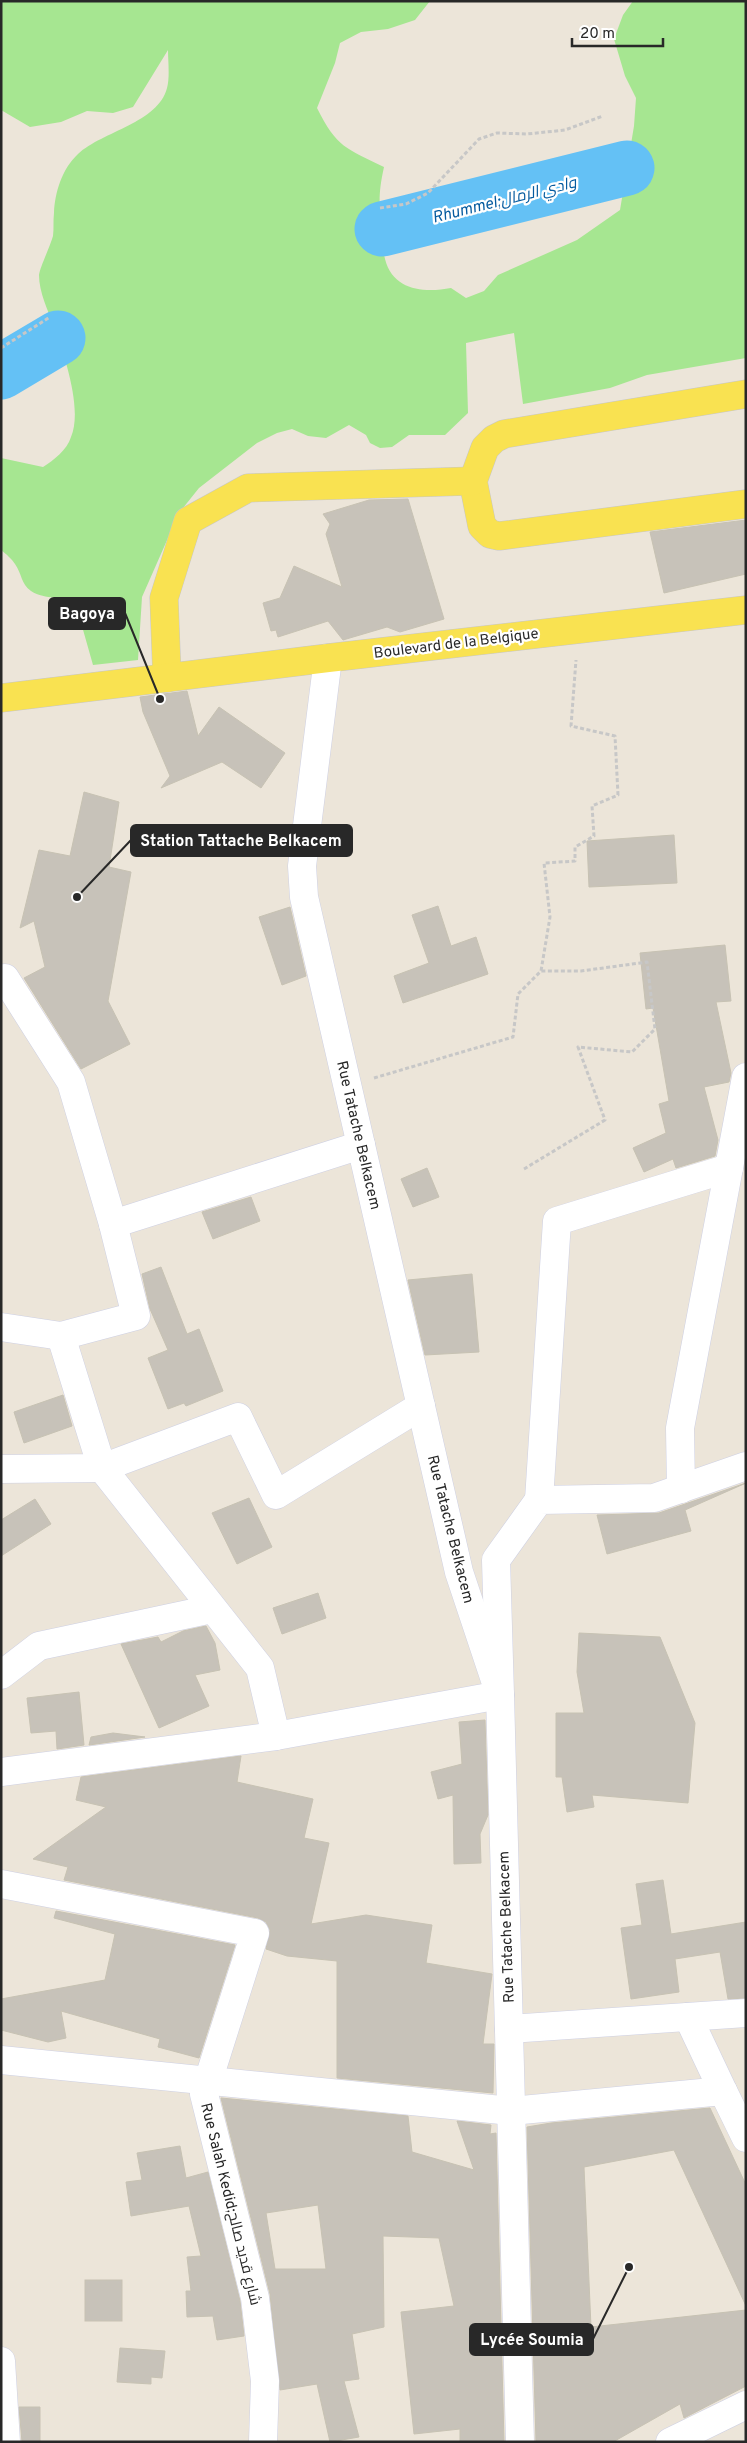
<svg xmlns="http://www.w3.org/2000/svg" width="747" height="2443" font-family="Overpass,Cairo,sans-serif">
<rect width="100%" height="100%" fill="#ece5d9"/>
<path fill="#a6e691" d="M 1,1 L 430,1 L 415,20 L 388,29 L 361,32 L 340,43 L 335,63 L 317,108 C 337,148 346,148 384,167 C 378,194 379,205 382,232 C 383,241 383,251 385,259 C 393,291 425,293 451,288 L 466,298 L 484,291 L 498,275 L 577,240 L 620,210 L 634,126 L 636,98 L 625,76 L 614,39 L 623,15 L 633,1 L 746,1 L 746,358 L 647,375 L 610,388 L 523,404 L 514,333 L 466,343 L 468,413 L 445,435 L 409,435 L 392,447 L 380,448 L 370,443 L 366,435 L 349,425 L 326,438 L 308,436 L 292,429 L 277,433 L 257,443 L 199,488 L 179,513 L 142,597 L 138,660 L 93,665 L 76,605 C 63,594 46,601 31,591 C 21,584 22,574 15,564 C 12,559 6,554 1,550 L 1,458 L 43,467 C 54,460 67,450 71,437 C 83,408 64,355 54,326 C 48,311 39,292 39,275 C 40,267 50,247 53,236 C 54,228 53,221 54,213 C 55,192 62,169 78,154 C 103,131 158,123 167,88 C 170,77 168,61 168,50 L 133,107 L 113,113 L 87,111 L 61,122 L 30,127 L 1,110 Z"/>
<g fill="none" stroke-linecap="round" stroke-linejoin="round">
<g stroke="#64c1f5" stroke-width="55">
<path d="M 382,229 L 627,168"/>
<path d="M 1,372 L 58,338"/>
</g>
</g>
<g fill="#c7c2b9" stroke="#c7c2b3" fill-rule="evenodd">
<path d="M 408,499 L 444,619 L 400,632 L 387,627 L 343,640 L 328,621 L 278,637 L 276,630 L 271,631 L 263,603 L 280,598 L 294,566 L 342,587 L 326,534 L 330,524 L 323,514 L 369,500 Z"/>
<path d="M 746,520 L 746,574 L 664,593 L 650,532 Z"/>
<path d="M 187,691 L 198,736 L 219,707 L 285,753 L 261,788 L 222,762 L 161,788 L 170,776 L 143,712 L 140,697 Z"/>
<path d="M 84,792 L 119,802 L 109,867 L 131,872 L 108,1001 L 130,1044 L 81,1069 L 24,978 L 45,967 L 34,921 L 20,928 L 39,850 L 70,856 Z"/>
<path d="M 674,835 L 677,883 L 589,887 L 587,841 Z"/>
<path d="M 438,906 L 451,946 L 476,937 L 488,974 L 403,1003 L 394,976 L 429,963 L 412,915 Z"/>
<path d="M 290,907 L 306,976 L 282,985 L 259,917 Z"/>
<path d="M 725,945 L 731,1001 L 716,1002 L 731,1073 L 729,1082 L 704,1087 L 718,1140 L 715,1156 L 676,1168 L 673,1159 L 644,1172 L 633,1148 L 666,1133 L 659,1104 L 669,1101 L 653,1008 L 646,1009 L 640,953 Z"/>
<path d="M 427,1168 L 439,1197 L 413,1207 L 401,1179 Z"/>
<path d="M 251,1197 L 260,1221 L 213,1239 L 202,1212 Z"/>
<path d="M 161,1267 L 187,1334 L 199,1329 L 223,1391 L 186,1406 L 184,1403 L 168,1409 L 148,1358 L 168,1350 L 150,1309 L 142,1274 Z"/>
<path d="M 472,1274 L 479,1352 L 425,1355 L 408,1280 Z"/>
<path d="M 63,1395 L 72,1426 L 24,1443 L 14,1412 Z"/>
<path d="M 746,1483 L 685,1510 L 691,1531 L 607,1554 L 597,1515 L 659,1513 Z"/>
<path d="M 249,1498 L 272,1547 L 237,1564 L 212,1513 Z"/>
<path d="M 35,1499 L 51,1524 L 1,1556 L 1,1520 Z"/>
<path d="M 318,1593 L 326,1618 L 282,1634 L 273,1608 Z"/>
<path d="M 206,1626 L 215,1643 L 220,1670 L 195,1675 L 209,1706 L 159,1728 L 121,1644 L 158,1637 L 161,1642 L 183,1631 Z"/>
<path d="M 579,1633 L 660,1637 L 695,1723 L 688,1803 L 592,1795 L 594,1807 L 567,1812 L 562,1777 L 556,1777 L 556,1713 L 584,1713 L 577,1672 Z"/>
<path d="M 79,1692 L 84,1745 L 57,1749 L 56,1731 L 31,1733 L 27,1698 Z"/>
<path d="M 485,1720 L 488,1815 L 480,1834 L 481,1863 L 454,1864 L 453,1795 L 438,1799 L 431,1772 L 462,1764 L 459,1722 Z"/>
<path d="M 113,1733 L 145,1737 L 89,1745 L 91,1737 Z"/>
<path d="M 241,1756 L 237,1782 L 313,1799 L 304,1838 L 329,1843 L 311,1924 L 366,1915 L 432,1925 L 426,1963 L 492,1974 L 483,2044 L 494,2044 L 493,2093 L 337,2078 L 337,1961 L 287,1956 L 266,1949 L 270,1930 L 266,1922 L 258,1918 L 64,1880 L 68,1867 L 33,1859 L 106,1807 L 76,1800 L 81,1777 Z"/>
<path d="M 663,1880 L 671,1934 L 746,1922 L 746,1998 L 728,1999 L 720,1952 L 675,1959 L 679,1992 L 631,1999 L 621,1928 L 642,1925 L 636,1884 Z"/>
<path d="M 56,1911 L 235,1945 L 199,2058 L 158,2047 L 160,2039 L 61,2011 L 66,2038 L 48,2042 L 1,2030 L 1,1999 L 105,1980 L 115,1934 L 54,1918 Z"/>
<path d="M 221,2098 L 408,2116 L 412,2152 L 474,2170 L 457,2121 L 491,2125 L 490,2134 L 496,2133 L 504,2442 L 460,2442 L 460,2429 L 414,2434 L 401,2312 L 454,2306 L 439,2238 L 383,2236 L 384,2327 L 352,2334 L 359,2379 L 344,2381 L 359,2437 L 330,2442 L 317,2384 L 280,2390 L 270,2294 ZM 318,2205 L 326,2269 L 275,2269 L 266,2213 Z"/>
<path d="M 710,2108 L 746,2185 L 746,2306 L 674,2150 L 584,2167 L 591,2327 L 746,2310 L 746,2386 L 684,2418 L 680,2404 L 613,2442 L 536,2442 L 527,2127 L 551,2123 Z"/>
<path d="M 180,2146 L 186,2178 L 208,2172 L 240,2301 L 244,2336 L 217,2340 L 213,2316 L 187,2317 L 186,2291 L 191,2291 L 187,2257 L 201,2256 L 189,2206 L 131,2216 L 126,2182 L 142,2180 L 137,2153 Z"/>
<rect x="85" y="2280" width="37" height="41"/>
<path d="M 120,2348 L 165,2351 L 162,2378 L 151,2377 L 151,2384 L 117,2382 Z"/>
<path d="M 19,2407 L 40,2407 L 40,2442 L 22,2442 Z"/>
</g>
<g fill="none" stroke-linecap="round" stroke-linejoin="round">
<defs>
<g id="minor">
<path d="M 328,658 L 302,866 L 304,897 L 459,1572 L 500,1695 L 520,2442"/>
<path d="M 1,980 L 5,978 L 71,1082 L 113,1224 L 136,1316 L 61,1336 L 1,1327"/>
<path d="M 113,1224 L 361,1145"/>
<path d="M 61,1336 L 102,1468 L 260,1668 L 276,1736"/>
<path d="M 1,1469 L 102,1468 L 238,1417 L 276,1495 L 421,1406"/>
<path d="M 681,1489 L 680,1428 L 746,1077"/>
<path d="M 539,1500 L 557,1221 L 729,1168"/>
<path d="M 1,1675 L 39,1646 L 212,1609"/>
<path d="M 1,1772 L 276,1736 L 500,1695 L 496,1560 L 539,1500 L 654,1498 L 746,1466"/>
<path d="M 1,1884 L 255,1933 L 204,2094 L 255,2298 L 265,2381 L 263,2442"/>
<path d="M 688,2017 L 723,2091"/>
<path d="M 509,2029 L 746,2013"/>
<path d="M 1,2060 L 511,2111 L 723,2091 L 746,2138"/>
<path d="M 1,2361 L 6,2442"/>
<path d="M 670,2442 L 746,2405"/>
</g>
<g id="major">
<path d="M 746,394 L 504,434 L 494,439 L 485,448 L 473,481 L 482,526 L 490,534 L 499,536 L 746,504"/>
<path d="M 167,678 L 164,598 L 188,521 L 248,488 L 473,481"/>
<path d="M 1,698 L 328,658 L 746,610"/>
</g>
</defs>
<use href="#minor" stroke="#ced0e3" stroke-width="29"/>
<use href="#major" stroke="#c7c7c7" stroke-width="29"/>
<g stroke="#c7c7c7" stroke-width="3" stroke-dasharray="4 2.5" stroke-linecap="butt">
<path d="M 380,208 L 406,204 L 428,193 L 479,139 L 497,133 L 527,134 L 565,130 L 603,116"/>
<path d="M 1,348 L 50,317"/>
<path d="M 374,1078 L 513,1037 L 518,994 L 541,971 L 550,917 L 544,863 L 575,861 L 575,847 L 594,836 L 592,806 L 618,795 L 615,736 L 571,726 L 576,660"/>
<path d="M 524,1169 L 605,1120 L 578,1047 L 632,1052 L 655,1029 L 647,962 L 581,971 L 541,971"/>
</g>
<use href="#minor" stroke="#fff" stroke-width="28"/>
<use href="#major" stroke="#f9e251" stroke-width="28"/>
</g>
<g text-anchor="middle" stroke-width="4.5" stroke-linejoin="round" paint-order="stroke">
<g font-size="15" fill="#282828" stroke="#fff">
<text transform="translate(456 643) rotate(-7)" y="5">Boulevard de la Belgique</text>
<text transform="translate(359 1135) rotate(77)" y="5">Rue Tatache Belkacem</text>
<text transform="translate(451 1529) rotate(76)" y="5">Rue Tatache Belkacem</text>
<text transform="translate(506 1927) rotate(-92)" y="5">Rue Tatache Belkacem</text>
<text transform="translate(231 2204) rotate(76)" y="5">Rue Salah Kedid;شارع قديد صالح</text>
</g>
<g font-size="16" font-style="italic" fill="#055b9f" stroke="#fff">
<text transform="translate(504 199) rotate(-14)" y="6">Rhummel;وادي الرمال</text>
</g>
</g>
<path fill="none" stroke="#282828" stroke-width="2" d="M160 699L125 613M77 897L131 840M629 2267L593 2339"/>
<g fill="#282828" stroke="#fff" stroke-width="2">
<circle cx="160" cy="699" r="5"/>
<circle cx="77" cy="897" r="5"/>
<circle cx="629" cy="2267" r="5"/>
</g>
<g fill="#282828" stroke="#282828" stroke-width="2">
<rect x="49" y="598" width="76" height="31" rx="5"/>
<rect x="131" y="825" width="221" height="31" rx="5"/>
<rect x="470" y="2324" width="123" height="31" rx="5"/>
</g>
<g font-size="16" text-anchor="middle" font-weight="bold" fill="#fff">
<text x="87" y="619">Bagoya</text>
<text x="241" y="846">Station Tattache Belkacem</text>
<text x="532" y="2345">Lycée Soumia</text>
</g>
<rect width="747" height="2443" fill="none" stroke="#282828" stroke-width="5"/>
<path d="M572 38v8h91v-8" fill="none" stroke="#282828" stroke-width="2.5"/>
<text x="580" y="38" font-size="15" fill="#282828" stroke="#ffffff" stroke-width="4" paint-order="stroke">20 m</text>
</svg>
